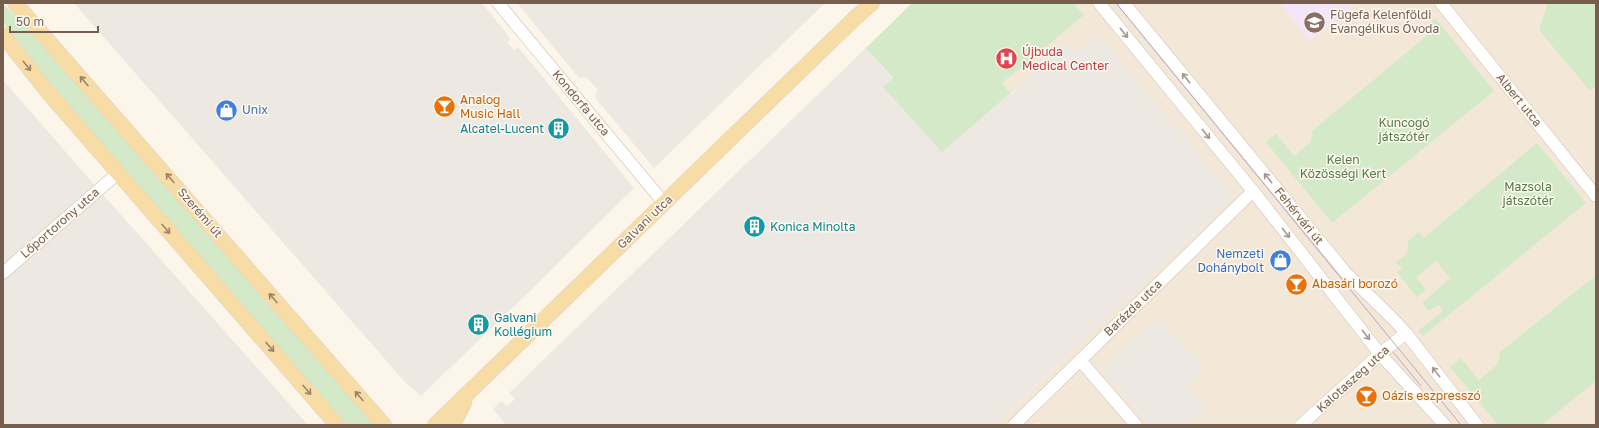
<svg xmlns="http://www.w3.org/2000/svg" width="1599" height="428" font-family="'Golos Text',sans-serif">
<rect width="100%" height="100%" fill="#fcf6ea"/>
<path fill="#f3e8d8" d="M 1073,3 L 1596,3 L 1596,425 L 1188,425 L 1208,408 L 1187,386 L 1205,368 L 1185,348 L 1140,336 L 1103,369 L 1150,425 L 1041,425 L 1038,422 L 1034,425 L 995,425 L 1233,196 L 1097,33 L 1075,52 L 1067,44 L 1011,94 L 1002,83 L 1083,15 Z"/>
<g fill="#ede8e2">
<path d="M 74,3 L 482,3 L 511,39 L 507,42 L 514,50 L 518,47 L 634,188 L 532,289 L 421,396 L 404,381 Z"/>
<path d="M 517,3 L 825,3 L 654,168 L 596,99 L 595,94 L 598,90 L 588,79 L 584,77 L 579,78 Z"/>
<path d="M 1097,33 L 1233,196 L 995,425 L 506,425 L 493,409 L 501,401 L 507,406 L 515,399 L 509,393 L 866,48 L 893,79 L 884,87 L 1012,94 L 1067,43 L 1075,52 Z"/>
<path d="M 3,80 L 106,198 L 308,425 L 3,425 Z"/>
<path d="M 1157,319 L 1205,368 L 1187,386 L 1208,408 L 1188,425 L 1150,425 L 1103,369 Z"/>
</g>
<path fill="#f3e6f8" d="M 1280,3 L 1356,3 L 1310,41 Z"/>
<g fill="#d4e9c8">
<path d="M 912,3 L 1073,3 L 1084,15 L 1002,83 L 1011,94 L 1009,94 L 942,152 L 883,87 L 893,78 L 866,48 Z"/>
<path d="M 1548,3 L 1596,3 L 1596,86 L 1590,91 L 1539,30 Z"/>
<path d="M 3,4 L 24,23 L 376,425 L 347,425 L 50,85 L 3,23 Z"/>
<path d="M 1435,18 L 1494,91 L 1332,223 L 1266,142 L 1276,134 L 1294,156 L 1311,142 L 1312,131 L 1430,33 L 1425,26 Z"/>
<path d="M 1537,143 L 1586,203 L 1423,336 L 1418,331 L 1443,311 L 1441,307 L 1438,305 L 1429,311 L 1422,303 L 1450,278 L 1436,261 L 1416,277 L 1426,290 L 1417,297 L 1397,272 L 1401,269 L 1401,266 L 1395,263 L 1407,253 L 1408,241 L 1419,232 L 1424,238 L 1426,236 Z"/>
<path d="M 1596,275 L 1596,381 L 1542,425 L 1498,425 L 1450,367 L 1461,358 L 1479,380 L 1498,364 L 1500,352 Z"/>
</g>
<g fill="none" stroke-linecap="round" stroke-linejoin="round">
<defs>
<g id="minor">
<path d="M 498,3 L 664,203"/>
<path d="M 1099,3 L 1253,191 L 1380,354 L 1445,425"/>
<path d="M 1124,3 L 1346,273 L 1394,320 L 1406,333 L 1477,425"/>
<path d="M 1441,3 L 1596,196"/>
<path d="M 3,273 L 118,173"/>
<path d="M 1080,360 L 1136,425"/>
<path d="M 1014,425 L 1253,191"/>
<path d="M 1301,425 L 1380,354 L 1406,333"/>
</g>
<g id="major">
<path d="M 15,3 L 384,425"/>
<path d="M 3,35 L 47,91 L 337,425"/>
<path d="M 435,425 L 855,18 L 872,3"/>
<path d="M 453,425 L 464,403"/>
</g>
</defs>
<use href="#minor" stroke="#cebeb0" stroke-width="13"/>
<use href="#major" stroke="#dbd5d1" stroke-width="16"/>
<use href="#minor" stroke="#fff" stroke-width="12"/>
<use href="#major" stroke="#f7dca6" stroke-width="15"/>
<g stroke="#b9a7c6" stroke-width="1">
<path d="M 1116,3 L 1461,425"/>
<path d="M 1393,352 L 1421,386"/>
</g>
</g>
<defs><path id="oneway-shaft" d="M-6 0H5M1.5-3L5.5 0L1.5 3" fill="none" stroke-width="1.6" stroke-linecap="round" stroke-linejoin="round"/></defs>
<g stroke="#a6968c">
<use href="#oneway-shaft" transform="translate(1124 33) rotate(51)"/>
<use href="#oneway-shaft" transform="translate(1186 78) rotate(-129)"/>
<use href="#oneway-shaft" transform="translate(1206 134) rotate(51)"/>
<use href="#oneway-shaft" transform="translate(1268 178) rotate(-129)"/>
<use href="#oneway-shaft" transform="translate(1286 233) rotate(52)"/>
<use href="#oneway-shaft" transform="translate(1366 335) rotate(52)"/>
<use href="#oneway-shaft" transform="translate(1436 372) rotate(-128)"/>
</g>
<g stroke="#9d8468">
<use href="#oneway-shaft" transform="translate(27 66) rotate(52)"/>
<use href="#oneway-shaft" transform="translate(84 81) rotate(-131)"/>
<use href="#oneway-shaft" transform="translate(170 178) rotate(-131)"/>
<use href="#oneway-shaft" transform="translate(166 229) rotate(49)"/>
<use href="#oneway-shaft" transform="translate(273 298) rotate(-131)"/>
<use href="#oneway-shaft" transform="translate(270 347) rotate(49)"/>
<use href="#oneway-shaft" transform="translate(307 390) rotate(49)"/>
<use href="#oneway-shaft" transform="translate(359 396) rotate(-131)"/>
</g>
<defs>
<symbol id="school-disc" viewBox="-11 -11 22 22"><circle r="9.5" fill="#8d6e63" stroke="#fef9f0"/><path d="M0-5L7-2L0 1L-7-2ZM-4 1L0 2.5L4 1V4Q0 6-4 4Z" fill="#fff"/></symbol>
<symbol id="hospital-disc" viewBox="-11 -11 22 22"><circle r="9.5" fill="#e0444e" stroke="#fef9f0"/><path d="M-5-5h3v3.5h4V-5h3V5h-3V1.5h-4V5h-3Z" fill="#fff"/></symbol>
<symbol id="bar-disc" viewBox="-11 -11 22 22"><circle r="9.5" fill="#e8710a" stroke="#fef9f0"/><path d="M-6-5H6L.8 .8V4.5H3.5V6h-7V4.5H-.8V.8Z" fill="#fff"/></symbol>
<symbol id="shop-disc" viewBox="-11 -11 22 22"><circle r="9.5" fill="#3f7fe0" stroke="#fef9f0"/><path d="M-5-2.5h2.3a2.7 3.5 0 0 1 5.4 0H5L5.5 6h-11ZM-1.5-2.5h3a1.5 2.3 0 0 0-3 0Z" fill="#fff"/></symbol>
<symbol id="building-disc" viewBox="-11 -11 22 22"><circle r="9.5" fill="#0f9aa8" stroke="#fef9f0"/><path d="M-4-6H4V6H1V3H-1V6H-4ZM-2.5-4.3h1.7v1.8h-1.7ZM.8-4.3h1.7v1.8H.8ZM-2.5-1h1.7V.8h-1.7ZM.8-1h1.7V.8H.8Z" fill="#fff"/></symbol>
</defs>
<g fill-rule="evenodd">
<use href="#school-disc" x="1302" y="10" width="25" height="25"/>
<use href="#hospital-disc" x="994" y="46" width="25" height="25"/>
<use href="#bar-disc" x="432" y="94" width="25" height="25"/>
<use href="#shop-disc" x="214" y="98" width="25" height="25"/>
<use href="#building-disc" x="546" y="116" width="25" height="25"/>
<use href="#building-disc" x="742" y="214" width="25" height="25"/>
<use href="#shop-disc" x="1268" y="248" width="25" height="25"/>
<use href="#bar-disc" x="1284" y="272" width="25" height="25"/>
<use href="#building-disc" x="466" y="312" width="25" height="25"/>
<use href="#bar-disc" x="1354" y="384" width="25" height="25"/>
</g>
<g text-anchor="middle" stroke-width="3" stroke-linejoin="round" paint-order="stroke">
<g font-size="12" fill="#785e54" stroke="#fef9f0" text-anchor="start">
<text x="1330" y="19">Fügefa Kelenföldi<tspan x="1330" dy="14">Evangélikus Óvoda</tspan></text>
</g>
<g font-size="12" fill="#be3a42" stroke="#fef9f0" text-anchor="start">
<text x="1022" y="56">Újbuda<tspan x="1022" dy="14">Medical Center</tspan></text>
</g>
<g font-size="12" fill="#c56008" stroke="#fef9f0" text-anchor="start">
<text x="460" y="104">Analog<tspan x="460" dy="14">Music Hall</tspan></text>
<text x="1312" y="288">Abasári borozó</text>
<text x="1382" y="400">Oázis eszpresszó</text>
</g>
<g font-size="12" fill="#765e4e" stroke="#fef9f0">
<text transform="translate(1519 100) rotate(51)" y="4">Albert utca</text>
<text transform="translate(581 103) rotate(50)" y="4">Kondorfa utca</text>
<text transform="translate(200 213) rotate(49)" y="4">Szerémi út</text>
<text transform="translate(1299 216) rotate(51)" y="4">Fehérvári út</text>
<text transform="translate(645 222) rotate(-44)" y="4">Galvani utca</text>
<text transform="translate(60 223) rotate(-41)" y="4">Lőportorony utca</text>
<text transform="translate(1133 308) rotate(-44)" y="4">Barázda utca</text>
<text transform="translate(1353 379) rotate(-42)" y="4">Kalotaszeg utca</text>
</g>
<g font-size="12" fill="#366cbe" stroke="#fef9f0" text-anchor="start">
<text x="242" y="114">Unix</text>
<text x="1264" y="258" text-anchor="end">Nemzeti<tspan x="1264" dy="14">Dohánybolt</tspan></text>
</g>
<g font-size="12" fill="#537b46" stroke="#fef9f0">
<text x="1404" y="127">Kuncogó<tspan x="1404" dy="14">játszótér</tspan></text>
<text x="1343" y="164">Kelen<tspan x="1343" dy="14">Közösségi Kert</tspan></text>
<text x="1528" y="191">Mazsola<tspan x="1528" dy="14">játszótér</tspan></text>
</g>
<g font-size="12" fill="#0d838f" stroke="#fef9f0" text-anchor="start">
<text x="544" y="133" text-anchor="end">Alcatel-Lucent</text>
<text x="770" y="231">Konica Minolta</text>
<text x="494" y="322">Galvani<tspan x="494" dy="14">Kollégium</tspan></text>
</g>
</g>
<rect width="1599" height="428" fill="none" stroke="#765e4e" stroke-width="8"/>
<path d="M10 26v6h88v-6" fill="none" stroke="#765e4e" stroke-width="2"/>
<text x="16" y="26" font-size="12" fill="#765e4e" stroke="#fef9f0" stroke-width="3" paint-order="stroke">50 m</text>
</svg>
